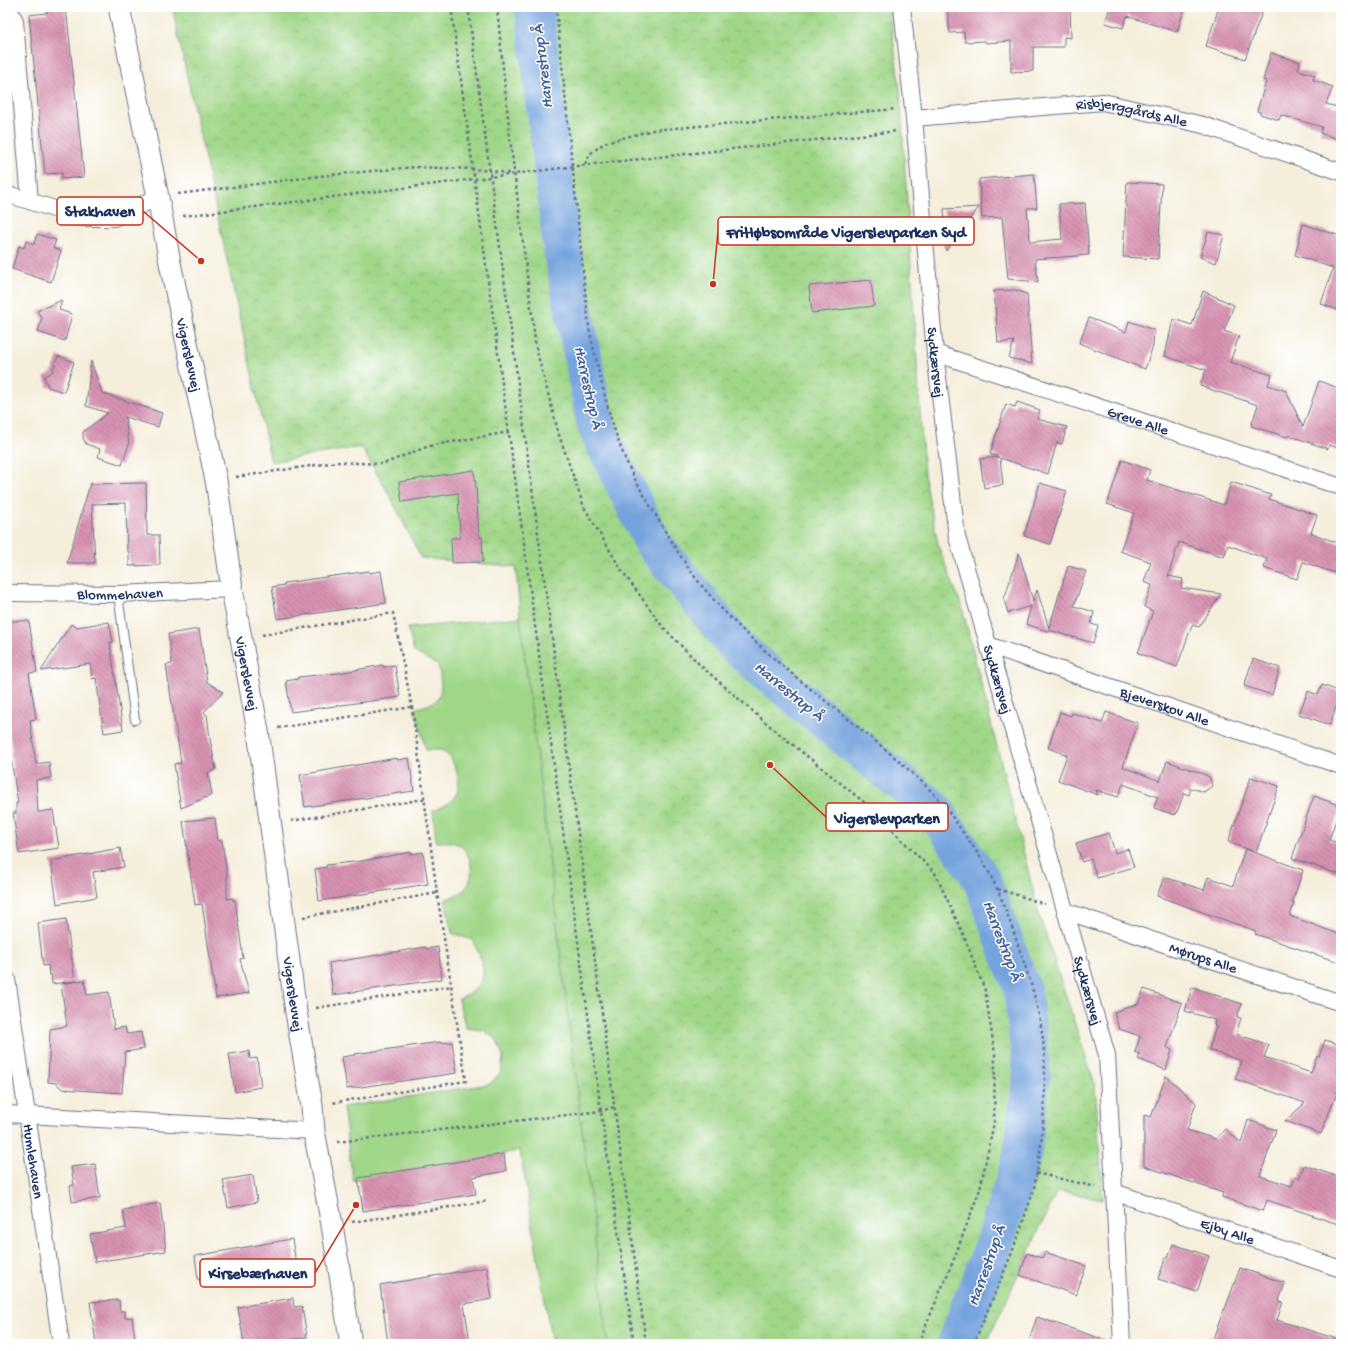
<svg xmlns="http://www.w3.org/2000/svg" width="1348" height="1351" font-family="'Gochi Hand',sans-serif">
<defs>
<pattern id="park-crowns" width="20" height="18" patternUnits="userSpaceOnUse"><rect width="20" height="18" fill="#9fd687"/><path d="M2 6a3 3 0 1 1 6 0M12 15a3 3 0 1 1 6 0" fill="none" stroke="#88b877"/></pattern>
<pattern id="building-back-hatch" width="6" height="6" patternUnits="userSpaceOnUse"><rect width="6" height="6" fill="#d892b1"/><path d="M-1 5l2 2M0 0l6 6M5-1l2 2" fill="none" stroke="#ae7893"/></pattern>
</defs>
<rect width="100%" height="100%" fill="#fff"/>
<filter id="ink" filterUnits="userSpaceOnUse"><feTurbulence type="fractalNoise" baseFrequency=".025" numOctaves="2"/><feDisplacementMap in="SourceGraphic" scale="8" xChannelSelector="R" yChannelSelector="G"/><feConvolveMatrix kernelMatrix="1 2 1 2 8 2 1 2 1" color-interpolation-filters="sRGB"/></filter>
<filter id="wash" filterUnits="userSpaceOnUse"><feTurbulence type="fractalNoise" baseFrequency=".012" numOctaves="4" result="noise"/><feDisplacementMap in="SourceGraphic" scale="16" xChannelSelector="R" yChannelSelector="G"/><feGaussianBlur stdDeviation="0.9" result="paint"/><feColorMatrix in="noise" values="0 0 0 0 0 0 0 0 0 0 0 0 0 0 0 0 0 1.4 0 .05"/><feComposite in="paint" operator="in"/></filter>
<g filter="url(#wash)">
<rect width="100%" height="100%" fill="#f5eedb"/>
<path fill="#9fd687" stroke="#5d8272" d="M 520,617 L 608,1344 L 552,1344 L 520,1150 L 471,1161 L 353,1181 L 343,1107 L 490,1084 L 501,1072 L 503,1057 L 497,1040 L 483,1030 L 466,1028 L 458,1000 C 464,996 472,992 477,987 C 490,974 479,953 472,940 L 452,933 L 445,900 C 451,897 459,894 464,890 C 477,879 472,848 455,843 C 449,841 442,842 436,842 L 433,810 C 456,804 464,789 455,767 C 453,764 452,760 451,758 C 448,755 444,752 441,750 L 426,750 L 415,709 C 420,707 429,705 434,702 C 445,694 440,676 438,665 L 414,652 L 408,628 Z"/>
<path fill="url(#park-crowns)" stroke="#5d8272" d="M 172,7 L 889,7 L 900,90 L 924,474 L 939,548 L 962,607 L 1039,914 L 1095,1085 L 1103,1199 L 1057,1191 L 986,1344 L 608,1344 L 520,617 L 516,567 L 421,558 L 390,496 L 361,447 L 271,462 Z"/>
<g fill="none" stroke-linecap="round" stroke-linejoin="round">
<path stroke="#74a3dd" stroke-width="38" d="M 534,7 L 562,249 L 596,426 L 653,543 L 737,647 L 853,744 L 933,808 L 981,878 L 1022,988 L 1032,1073 L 1022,1156 L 993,1247 L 956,1344"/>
</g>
<g id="blocks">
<g fill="url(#building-back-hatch)">
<path d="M 46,7 L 65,7 L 66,16 L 67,16 L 84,177 L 62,179 L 62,173 L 45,174 L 29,15 L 47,13 Z"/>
<path d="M 947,7 L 1070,7 L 1071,38 L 1064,37 L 1064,47 L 1033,47 L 1033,71 L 1011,72 L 1011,41 L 986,43 L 985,41 L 965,42 L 964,32 L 950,33 Z"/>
<path d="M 1110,7 L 1185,7 L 1177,32 L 1127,16 L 1123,28 L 1105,23 Z"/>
<path d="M 1219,7 L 1264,7 L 1245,59 L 1206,46 Z"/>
<path d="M 1271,53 L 1300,62 L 1298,70 L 1315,75 L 1313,80 L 1333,87 L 1326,104 L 1341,108 L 1341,140 L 1320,133 L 1322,127 L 1281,115 L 1279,120 L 1260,114 L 1260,112 L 1257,111 L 1266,81 L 1263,80 Z"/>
<path d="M 1034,174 L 1037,208 L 1027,208 L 1030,242 L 1062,239 L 1059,204 L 1085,203 L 1089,255 L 1035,259 L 1038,282 L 1008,279 L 1002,217 L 982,218 L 979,179 Z"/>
<path d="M 1127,182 L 1162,184 L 1158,259 L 1123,257 Z"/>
<path d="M 979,207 L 946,251 L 944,209 Z"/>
<path d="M 1303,224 L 1341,236 L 1341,311 L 1321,304 L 1333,268 L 1295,255 Z"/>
<path d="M 1208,232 L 1224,235 L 1216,263 L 1200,257 Z"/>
<path d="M 37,234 L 56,240 L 53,248 L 61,251 L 51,282 L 12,269 L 19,246 L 24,248 L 26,241 L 34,244 Z"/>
<path d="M 871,280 L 874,306 L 812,313 L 809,286 Z"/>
<path d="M 1015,290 L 1027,294 L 1032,364 L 1009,358 L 1014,341 L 998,343 L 994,291 Z"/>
<path d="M 1203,291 L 1234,305 L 1224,331 L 1239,336 L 1230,362 L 1272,375 L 1268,385 L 1286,391 L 1303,427 L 1319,381 L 1341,389 L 1341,449 L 1329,445 L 1328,449 L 1288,435 L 1287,437 L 1251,426 L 1258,405 L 1200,386 L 1206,370 L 1165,356 L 1173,319 L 1192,325 Z"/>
<path d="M 62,300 L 59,310 L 72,314 L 65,341 L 38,332 L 42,318 L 37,311 Z"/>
<path d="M 1089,318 L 1126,332 L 1129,321 L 1154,330 L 1153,346 L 1145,369 L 1079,343 Z"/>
<path d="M 58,356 L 74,362 L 64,392 L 48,387 L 44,377 L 52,372 Z"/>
<path d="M 91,361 L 102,393 L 162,413 L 158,427 L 125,417 L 129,444 L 122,465 L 98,457 L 100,449 L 86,444 L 83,438 L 83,432 L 108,413 L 86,406 Z"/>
<path d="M 1017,402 L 1040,410 L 1037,419 L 1067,427 L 1062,444 L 1057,442 L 1048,474 L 1000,458 L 1003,485 L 984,488 L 980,459 L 999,457 L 990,454 L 1006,404 L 1015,407 Z"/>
<path d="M 1122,460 L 1150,470 L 1147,480 L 1224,505 L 1231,482 L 1271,495 L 1269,499 L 1317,515 L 1311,533 L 1341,544 L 1341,575 L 1303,562 L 1297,579 L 1264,568 L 1267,559 L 1228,545 L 1224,557 L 1179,542 L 1168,576 L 1183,579 L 1181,588 L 1221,594 L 1199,627 L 1192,625 L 1177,667 L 1138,653 L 1153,611 L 1144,607 L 1152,585 L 1144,582 L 1151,562 L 1120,551 L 1134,513 L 1107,504 Z"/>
<path d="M 474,470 L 476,486 L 479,537 L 482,537 L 483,562 L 452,563 L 451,538 L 460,538 L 458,493 L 402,502 L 399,482 Z"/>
<path d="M 146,483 L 147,535 L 159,535 L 160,565 L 129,566 L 129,551 L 127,551 L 126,503 L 92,504 L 95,563 L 67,563 L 90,484 Z"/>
<path d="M 1040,483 L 1067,491 L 1050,544 L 1024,536 Z"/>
<path d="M 1019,553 L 1033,601 L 1037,590 L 1049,628 L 1068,566 L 1086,571 L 1074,606 L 1094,612 L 1091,624 L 1098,626 L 1093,643 L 1049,630 L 1050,632 L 1026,624 L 1031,606 L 1008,613 L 1004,599 Z"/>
<path d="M 369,571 L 369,573 L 381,571 L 386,603 L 277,619 L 272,587 L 285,585 L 284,583 Z"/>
<path d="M 10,621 L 29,621 L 37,672 L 29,673 L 36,719 L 30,720 L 36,764 L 49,762 L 51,778 L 36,780 L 38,812 L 53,810 L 59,848 L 19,854 L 13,813 L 16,813 L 16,803 L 18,803 L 10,752 L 12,752 L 7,719 L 7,629 L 11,628 Z"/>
<path d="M 109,622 L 113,642 L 110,643 L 123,730 L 104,733 L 96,678 L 92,679 L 90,664 L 41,671 L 71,624 L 76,627 Z"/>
<path d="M 199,629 L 207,682 L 223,692 L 204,712 L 207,715 L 210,739 L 216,769 L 208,773 L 212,795 L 181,808 L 174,764 L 181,763 L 166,665 L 172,664 L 168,634 Z"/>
<path d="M 1253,659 L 1280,668 L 1272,695 L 1244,686 Z"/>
<path d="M 383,665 L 383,667 L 395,665 L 400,697 L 291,712 L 286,681 L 298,679 L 298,677 L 339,673 Z"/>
<path d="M 1322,685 L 1341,692 L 1330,725 L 1299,714 L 1308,691 L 1318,695 Z"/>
<path d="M 1060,712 L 1071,716 L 1072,713 L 1102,723 L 1106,712 L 1138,723 L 1123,767 L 1160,781 L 1167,761 L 1206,775 L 1210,778 L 1212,786 L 1204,792 L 1191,788 L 1189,795 L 1184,793 L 1177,812 L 1176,812 L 1175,815 L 1154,808 L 1158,797 L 1123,784 L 1118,797 L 1096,790 L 1098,795 L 1058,780 L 1067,755 L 1048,748 Z"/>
<path d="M 397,758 L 397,760 L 409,758 L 414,791 L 305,807 L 300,775 Z"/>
<path d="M 1251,777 L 1279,786 L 1256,852 L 1228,842 Z"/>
<path d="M 1314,796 L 1341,806 L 1329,840 L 1341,844 L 1341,875 L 1292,858 Z"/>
<path d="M 215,818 L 218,841 L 222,841 L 227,875 L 227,899 L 233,898 L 233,901 L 235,900 L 243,958 L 240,959 L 249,993 L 216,998 L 202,904 L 195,905 L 183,821 Z"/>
<path d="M 1109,833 L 1115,853 L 1128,849 L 1134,867 L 1097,878 L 1091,859 L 1082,862 L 1076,843 Z"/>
<path d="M 120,848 L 124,867 L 93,872 L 97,897 L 57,904 L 51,861 Z"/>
<path d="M 1245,849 L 1303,870 L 1292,903 L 1294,903 L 1290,916 L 1341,935 L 1341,963 L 1255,934 L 1256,931 L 1157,896 L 1164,877 L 1204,890 L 1208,877 L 1233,886 Z"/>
<path d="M 411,852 L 411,854 L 423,852 L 428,884 L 319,901 L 315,869 L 327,867 L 326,865 L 362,861 Z"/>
<path d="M 66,919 L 75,981 L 52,984 L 51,974 L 49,975 L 48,965 L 43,966 L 38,923 Z"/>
<path d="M 426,947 L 426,949 L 438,947 L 442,979 L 333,995 L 329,963 Z"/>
<path d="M 84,980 L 87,995 L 109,992 L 114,1029 L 125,1027 L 127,1034 L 141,1032 L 144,1049 L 125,1052 L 122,1093 L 62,1089 L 56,1083 L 48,1082 L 50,1029 L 67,1026 L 61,984 Z"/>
<path d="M 1192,987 L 1242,1004 L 1237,1017 L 1241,1018 L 1236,1034 L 1269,1045 L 1264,1057 L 1311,1073 L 1317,1056 L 1319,1057 L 1325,1040 L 1341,1045 L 1341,1082 L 1321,1134 L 1285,1121 L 1305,1103 L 1235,1079 L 1242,1061 L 1209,1050 L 1216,1026 L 1214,1025 L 1215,1020 L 1185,1011 Z"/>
<path d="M 1144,989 L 1182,1003 L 1167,1047 L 1172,1050 L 1166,1070 L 1138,1059 L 1140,1054 L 1135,1052 L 1140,1036 L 1119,1029 L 1114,1012 L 1138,1004 Z"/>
<path d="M 440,1042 L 440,1043 L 452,1042 L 457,1073 L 347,1089 L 342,1057 L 355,1055 L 354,1054 Z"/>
<path d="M 249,1051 L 250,1059 L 257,1058 L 261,1087 L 235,1092 L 229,1054 Z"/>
<path d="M 1166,1076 L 1196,1103 L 1187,1130 L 1216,1139 L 1225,1129 L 1241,1143 L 1248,1120 L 1276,1130 L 1260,1176 L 1292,1186 L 1295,1177 L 1299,1179 L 1304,1165 L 1341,1178 L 1341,1225 L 1267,1200 L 1263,1211 L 1222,1197 L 1223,1193 L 1144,1166 L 1144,1115 L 1151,1117 Z"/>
<path d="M 504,1154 L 506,1171 L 473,1177 L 476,1194 L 363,1211 L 358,1178 Z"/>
<path d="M 95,1164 L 100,1198 L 72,1202 L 70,1186 L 74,1185 L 71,1167 Z"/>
<path d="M 253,1175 L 257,1202 L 228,1208 L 223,1180 Z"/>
<path d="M 160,1203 L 166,1251 L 95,1262 L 90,1234 L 126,1228 L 123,1210 Z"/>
<path d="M 292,1239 L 296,1264 L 198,1280 L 195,1256 Z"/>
<path d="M 1173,1244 L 1209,1256 L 1197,1292 L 1158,1279 L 1166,1257 L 1168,1258 Z"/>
<path d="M 1045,1252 L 1086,1266 L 1076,1295 L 1020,1275 L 1027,1253 L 1042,1258 Z"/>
<path d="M 487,1267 L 492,1299 L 464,1304 L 470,1342 L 464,1343 L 465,1344 L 388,1344 L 380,1285 Z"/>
<path d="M 1240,1268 L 1285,1283 L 1279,1301 L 1283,1302 L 1277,1320 L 1340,1340 L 1339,1344 L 1211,1344 L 1224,1309 L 1225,1309 Z"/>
<path d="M 293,1298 L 294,1307 L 302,1306 L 307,1337 L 276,1342 L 276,1344 L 244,1344 L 238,1307 Z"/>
<path d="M 119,1300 L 120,1311 L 124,1311 L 125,1318 L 132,1317 L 136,1344 L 96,1344 L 90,1302 Z"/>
<path d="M 1037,1317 L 1108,1341 L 1107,1344 L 1028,1344 Z"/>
</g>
</g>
</g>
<g filter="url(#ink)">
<use href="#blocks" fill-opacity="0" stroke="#67728a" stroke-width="1"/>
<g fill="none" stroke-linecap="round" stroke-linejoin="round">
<defs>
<path id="service" d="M 118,594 L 135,720"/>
<g id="minor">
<path d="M 8,7 L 15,21 L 30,201"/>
<path id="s1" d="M 902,7 L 914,118 L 935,353 L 957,537 L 1107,1055 L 1122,1344"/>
<path id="s2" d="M 914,118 L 1103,102 L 1203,125 L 1341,172"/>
<path d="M 7,194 L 83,218 L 114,218 L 158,197"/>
<path id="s3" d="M 935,353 L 1341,487"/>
<path id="s4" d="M 7,593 L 118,594 L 232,589"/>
<path id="s5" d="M 988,645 L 1341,766"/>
<path id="s6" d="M 1065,911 L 1341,1003"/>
<path id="s7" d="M 7,979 L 61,1344"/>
<path d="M 7,1114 L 314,1131"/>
<path id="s8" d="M 1114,1192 L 1341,1269"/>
</g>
<g id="tertiary">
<path id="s9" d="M 119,7 L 158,197 L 170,263 L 216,480 L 232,589 L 258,731 L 296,1012 L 312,1106 L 314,1131 L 332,1225 L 351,1344"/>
</g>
</defs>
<use href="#service" stroke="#67728a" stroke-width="10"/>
<use href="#minor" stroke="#67728a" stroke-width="18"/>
<use href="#tertiary" stroke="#67728a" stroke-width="23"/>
<g stroke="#67728a" stroke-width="2.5" stroke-dasharray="3 3" stroke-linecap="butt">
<path d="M 451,7 L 601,1111 L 634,1344"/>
<path d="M 468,7 L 646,1344"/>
<path d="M 497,7 L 510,138 L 536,348 L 559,435 L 584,507 L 622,571 L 663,627 L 701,666 L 771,727 L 865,803 L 935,873 L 963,934 L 985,990 L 995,1054 L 994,1123 L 980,1189 L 954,1259 L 918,1344"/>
<path d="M 556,7 L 589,328 C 599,373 609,422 628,465 C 635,481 645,497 654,512 C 667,534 680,557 695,577 C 760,662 854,715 929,789 C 942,801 952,816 962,831 C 970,842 978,853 985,865 C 1001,893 1011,924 1021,954 C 1032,985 1042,1018 1044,1052 C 1047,1093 1042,1148 1034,1188 C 1031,1200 1026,1211 1023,1222 C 1009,1264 990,1303 974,1344"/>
<path d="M 585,164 L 590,154 L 604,143 L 653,130 L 895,109"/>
<path d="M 178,194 L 319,176 L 415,167 L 473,169 L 509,173"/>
<path d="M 183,216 L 585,165 L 897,131"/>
<path d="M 236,477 L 337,462 L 383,464 L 429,446 L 509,432"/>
<path d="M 262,635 L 393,613 L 412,707 L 437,893 L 466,1081 L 332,1103"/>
<path d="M 278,728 L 412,707"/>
<path d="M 291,821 L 424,799"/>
<path d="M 998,889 L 1045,904"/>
<path d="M 303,917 L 437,893"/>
<path d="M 316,1008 L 452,986"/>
<path d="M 337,1142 L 601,1111 L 614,1107"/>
<path d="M 1036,1173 L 1096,1187"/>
<path d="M 352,1222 L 488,1201"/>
<path d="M 232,1281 L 318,1268"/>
</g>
<use href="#service" stroke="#fff" stroke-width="8"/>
<use href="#minor" stroke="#fff" stroke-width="16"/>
<use href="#tertiary" stroke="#fff" stroke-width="21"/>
</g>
</g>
<g text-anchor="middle" stroke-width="3" stroke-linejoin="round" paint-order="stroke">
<g font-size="15" fill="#1b2f5e" stroke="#fff">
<text dy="5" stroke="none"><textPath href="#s2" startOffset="219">Risbjerggårds Alle</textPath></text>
<text dy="5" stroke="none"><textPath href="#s9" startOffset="355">Vigerslevvej</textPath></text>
<text dy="5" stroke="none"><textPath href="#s1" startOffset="357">Sydkærsvej</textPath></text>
<text dy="5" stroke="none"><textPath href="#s3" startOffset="214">Greve Alle</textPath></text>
<text dy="5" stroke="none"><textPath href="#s4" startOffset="113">Blommehaven</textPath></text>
<text dy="5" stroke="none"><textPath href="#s9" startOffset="679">Vigerslevvej</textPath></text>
<text dy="5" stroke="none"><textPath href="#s1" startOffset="681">Sydkærsvej</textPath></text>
<text dy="5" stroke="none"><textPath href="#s5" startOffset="187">Bjeverskov Alle</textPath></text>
<text dy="5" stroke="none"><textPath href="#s6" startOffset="146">Mørups Alle</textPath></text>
<text dy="5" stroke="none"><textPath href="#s1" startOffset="1005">Sydkærsvej</textPath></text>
<text dy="5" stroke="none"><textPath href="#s9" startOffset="1003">Vigerslevvej</textPath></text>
<text dy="5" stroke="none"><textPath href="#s7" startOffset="184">Humlehaven</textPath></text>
<text dy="5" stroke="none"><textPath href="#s8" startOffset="120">Ejby Alle</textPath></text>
</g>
<g font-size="16" font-style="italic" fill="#3f5d91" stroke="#fff">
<text transform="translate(541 67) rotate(-97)" y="6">Harrestrup Å</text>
<text transform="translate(590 387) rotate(77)" y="6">Harrestrup Å</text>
<text transform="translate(790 690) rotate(39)" y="6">Harrestrup Å</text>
<text transform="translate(1004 940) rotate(69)" y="6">Harrestrup Å</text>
<text transform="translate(985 1265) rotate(-70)" y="6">Harrestrup Å</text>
</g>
</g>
<path fill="none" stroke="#c8321e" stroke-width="1.5" d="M201 261L143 211M713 284L718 231M770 765L826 817M356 1205L315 1273"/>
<g fill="#c8321e" stroke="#fff" stroke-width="1.5">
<circle cx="201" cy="261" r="4"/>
<circle cx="713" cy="284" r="4"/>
<circle cx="770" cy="765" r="4"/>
<circle cx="356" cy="1205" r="4"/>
</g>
<g fill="#fff" stroke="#c8321e" stroke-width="1.5">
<rect x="57" y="197" width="86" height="28" rx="4"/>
<rect x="718" y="217" width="256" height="28" rx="4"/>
<rect x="826" y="803" width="122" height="28" rx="4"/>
<rect x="200" y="1259" width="115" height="28" rx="4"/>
</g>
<g font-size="16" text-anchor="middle" font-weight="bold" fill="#1b2f5e">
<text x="100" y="216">Stakhaven</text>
<text x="846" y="237">Fritløbsområde Vigerslevparken Syd</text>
<text x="887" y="823">Vigerslevparken</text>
<text x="258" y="1278">Kirsebærhaven</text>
</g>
<rect width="1348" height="1351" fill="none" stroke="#fff" stroke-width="24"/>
</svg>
